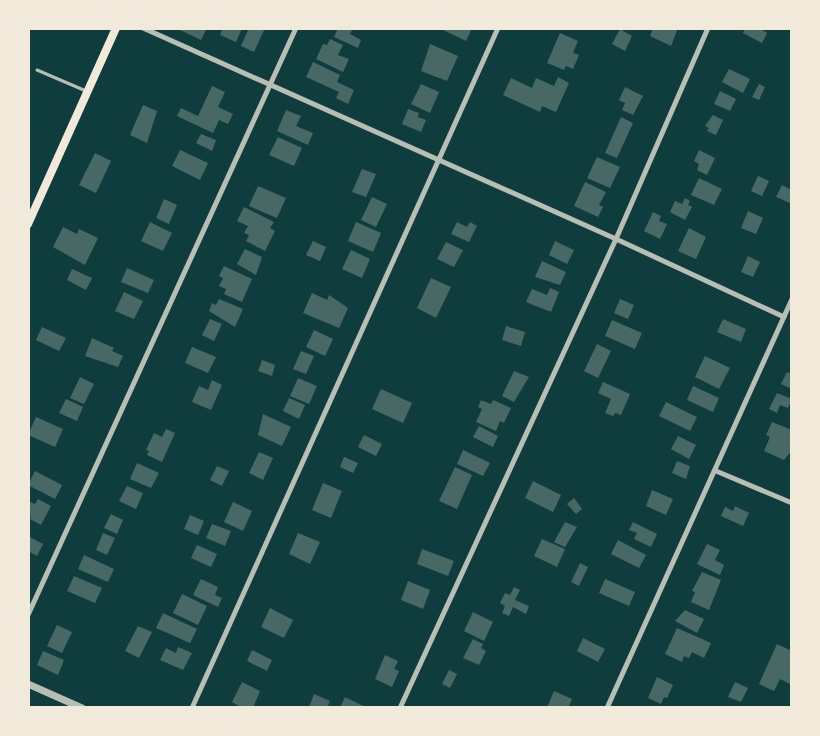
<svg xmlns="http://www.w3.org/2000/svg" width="820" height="736" font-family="Signika,sans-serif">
<rect width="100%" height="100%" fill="#0f3d3e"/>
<g fill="#486865">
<path d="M 176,28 L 207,28 L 201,40 Z"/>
<path d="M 223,28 L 242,28 L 236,42 L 220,35 Z"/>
<path d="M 249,28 L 265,28 L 254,52 L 241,46 Z"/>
<path d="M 338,28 L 353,28 L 350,34 L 361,40 L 358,48 L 334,37 Z"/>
<path d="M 439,28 L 472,28 L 466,41 Z"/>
<path d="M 653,28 L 678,28 L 671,46 L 650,36 Z"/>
<path d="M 745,28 L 759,28 L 767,33 L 762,43 L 743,33 Z"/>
<path d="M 620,29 L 632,36 L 625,51 L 612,44 Z"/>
<path d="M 560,33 L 578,41 L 573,53 L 579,55 L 573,69 L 566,66 L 564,70 L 547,63 Z"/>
<path d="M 330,39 L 343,45 L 338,55 L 349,59 L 343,72 L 316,59 L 323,44 L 327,45 Z"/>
<path d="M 430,44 L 458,56 L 447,81 L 421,71 Z"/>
<path d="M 313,62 L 340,75 L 337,82 L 354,90 L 348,104 L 336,98 L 339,92 L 306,77 Z"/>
<path d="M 729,69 L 750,79 L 743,93 L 722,82 Z"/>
<path d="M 558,77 L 569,83 L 556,112 L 542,106 L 540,112 L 503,95 L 511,78 L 532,88 L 536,78 L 554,86 Z"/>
<path d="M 421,84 L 439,92 L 430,113 L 411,104 Z"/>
<path d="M 759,84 L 765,87 L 759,100 L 752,97 Z"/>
<path d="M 212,86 L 225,92 L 218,107 L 233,114 L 228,124 L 219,120 L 213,133 L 177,116 L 181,108 L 198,116 Z"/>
<path d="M 625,87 L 643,96 L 633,115 L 622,110 L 625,103 L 619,100 Z"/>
<path d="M 720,91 L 736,99 L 730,111 L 714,104 Z"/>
<path d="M 143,105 L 157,111 L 147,143 L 130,135 Z"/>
<path d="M 408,109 L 419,113 L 418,117 L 426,120 L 421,132 L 402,124 Z"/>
<path d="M 286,110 L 301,116 L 296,126 L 313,133 L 308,145 L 277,131 Z"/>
<path d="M 713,115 L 723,120 L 716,135 L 707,131 L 709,128 L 705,126 Z"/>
<path d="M 621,117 L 633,123 L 617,158 L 605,153 Z"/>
<path d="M 201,134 L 216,140 L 212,151 L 196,143 Z"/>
<path d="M 278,137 L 302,148 L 294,166 L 269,155 Z"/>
<path d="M 180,150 L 208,163 L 200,180 L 172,166 Z"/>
<path d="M 699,150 L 715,158 L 707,175 L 697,170 L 699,164 L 694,161 Z"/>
<path d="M 95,153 L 111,161 L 96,193 L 79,185 Z"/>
<path d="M 597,157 L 620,167 L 610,188 L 587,178 Z"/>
<path d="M 362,169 L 376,174 L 366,197 L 352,192 Z"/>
<path d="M 758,176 L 769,181 L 762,196 L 751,191 Z"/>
<path d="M 699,178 L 722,189 L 714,205 L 691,195 Z"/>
<path d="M 585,182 L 606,192 L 599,205 L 603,207 L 598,217 L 574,206 Z"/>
<path d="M 782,185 L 792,190 L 792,204 L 776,197 Z"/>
<path d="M 258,186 L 286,198 L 277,218 L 249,206 Z"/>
<path d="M 372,197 L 387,204 L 376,227 L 361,220 Z"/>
<path d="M 685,198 L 690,201 L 688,205 L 692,207 L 685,220 L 670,212 L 675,201 L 682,204 Z"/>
<path d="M 164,199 L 177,205 L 169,224 L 156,218 Z"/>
<path d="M 244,207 L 274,222 L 270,228 L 275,231 L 265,251 L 246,241 L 249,235 L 244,233 L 248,226 L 237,221 Z"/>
<path d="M 748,211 L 763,218 L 756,234 L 741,228 Z"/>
<path d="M 653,212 L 661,216 L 659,221 L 667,224 L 660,239 L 644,231 Z"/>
<path d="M 150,222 L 172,233 L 163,251 L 141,241 Z"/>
<path d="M 356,222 L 381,233 L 373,252 L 348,241 Z"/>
<path d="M 457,222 L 467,227 L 470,222 L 477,226 L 469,242 L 451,234 Z"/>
<path d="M 63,227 L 77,234 L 79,229 L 98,238 L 85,265 L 53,247 Z"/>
<path d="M 689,228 L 706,237 L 696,259 L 678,251 Z"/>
<path d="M 313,241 L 326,247 L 320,261 L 306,255 Z"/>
<path d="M 555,241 L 574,250 L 567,264 L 549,255 Z"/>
<path d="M 446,242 L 463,250 L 454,267 L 437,259 Z"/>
<path d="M 245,249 L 262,257 L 256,275 L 237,264 Z"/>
<path d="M 351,250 L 370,259 L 362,278 L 342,269 Z"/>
<path d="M 748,256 L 760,262 L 753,277 L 741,272 Z"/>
<path d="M 542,261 L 566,272 L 560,285 L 535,277 Z"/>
<path d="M 224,266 L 252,279 L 242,302 L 224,294 L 226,289 L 219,286 L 223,278 L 219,276 Z"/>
<path d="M 127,268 L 154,280 L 148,293 L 121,282 Z"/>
<path d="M 72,269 L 92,278 L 86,290 L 67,280 Z"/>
<path d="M 431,278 L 451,287 L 436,318 L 417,308 Z"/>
<path d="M 550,288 L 559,292 L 551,312 L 526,302 L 532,289 L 547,295 Z"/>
<path d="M 124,292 L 143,301 L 134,319 L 115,311 Z"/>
<path d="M 312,293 L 327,300 L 329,295 L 348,308 L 339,328 L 303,313 Z"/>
<path d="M 219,299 L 243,309 L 235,327 L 209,311 L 212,303 L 216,305 Z"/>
<path d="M 620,299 L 634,305 L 628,319 L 614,313 Z"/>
<path d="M 210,319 L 222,324 L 214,341 L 202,335 Z"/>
<path d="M 723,319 L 746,329 L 741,342 L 717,332 Z"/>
<path d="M 612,320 L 642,333 L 635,349 L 605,336 Z"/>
<path d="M 506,326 L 525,332 L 521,346 L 502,340 Z"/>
<path d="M 42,327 L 66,338 L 59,351 L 36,340 Z"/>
<path d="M 314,330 L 333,339 L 325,356 L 306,347 Z"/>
<path d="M 92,338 L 114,348 L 112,351 L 123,356 L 118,367 L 85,356 Z"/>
<path d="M 597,344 L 611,351 L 598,378 L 584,371 Z"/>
<path d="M 192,347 L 216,357 L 208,373 L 185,363 Z"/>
<path d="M 301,351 L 314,356 L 306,374 L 293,369 Z"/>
<path d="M 705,356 L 730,368 L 719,389 L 695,377 Z"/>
<path d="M 262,360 L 275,365 L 272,376 L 258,371 Z"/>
<path d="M 514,371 L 529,377 L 514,402 L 502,396 Z"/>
<path d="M 787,372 L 792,374 L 792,389 L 781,384 Z"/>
<path d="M 80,377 L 94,384 L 84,404 L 70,398 Z"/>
<path d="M 298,378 L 317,386 L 309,404 L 290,396 Z"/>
<path d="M 212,380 L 222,385 L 211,410 L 192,402 L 199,386 L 208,390 Z"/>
<path d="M 603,382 L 630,394 L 621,415 L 615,413 L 613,416 L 605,413 L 611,399 L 598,393 Z"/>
<path d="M 693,386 L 719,398 L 713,412 L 687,400 Z"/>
<path d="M 381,389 L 412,403 L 403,423 L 372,409 Z"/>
<path d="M 777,393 L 792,399 L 788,408 L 780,405 L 777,413 L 769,409 Z"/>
<path d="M 289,398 L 305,405 L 299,419 L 283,411 Z"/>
<path d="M 66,399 L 83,407 L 77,421 L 59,413 Z"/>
<path d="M 481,400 L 491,404 L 493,400 L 511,408 L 504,423 L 500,421 L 496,431 L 476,422 L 482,409 L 478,407 Z"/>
<path d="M 666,402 L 697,417 L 690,431 L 659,416 Z"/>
<path d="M 263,414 L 291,427 L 282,446 L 258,435 Z"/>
<path d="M 36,417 L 63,429 L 55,447 L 28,435 Z"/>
<path d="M 772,422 L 792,430 L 792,450 L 784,460 L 764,451 L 770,437 L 766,435 Z"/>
<path d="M 479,426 L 498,436 L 493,447 L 473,437 Z"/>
<path d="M 166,429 L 175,433 L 162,462 L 147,455 L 149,451 L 146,450 L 154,433 L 162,437 Z"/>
<path d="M 364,435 L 382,444 L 376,456 L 358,447 Z"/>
<path d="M 678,436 L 696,445 L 689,459 L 671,449 Z"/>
<path d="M 463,450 L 490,463 L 483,476 L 457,464 Z"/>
<path d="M 259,452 L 273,458 L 263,480 L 249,473 Z"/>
<path d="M 344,457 L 358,463 L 353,473 L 340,467 Z"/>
<path d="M 677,461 L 690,466 L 686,479 L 672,473 Z"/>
<path d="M 137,463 L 159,473 L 151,488 L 130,479 Z"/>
<path d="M 217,466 L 229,471 L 222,486 L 210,480 Z"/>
<path d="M 455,467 L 472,475 L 457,509 L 439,501 Z"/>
<path d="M 35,471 L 62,485 L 55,499 L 28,485 Z"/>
<path d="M 533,481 L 561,495 L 553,512 L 525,498 Z"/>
<path d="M 323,483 L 342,491 L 331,518 L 312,510 Z"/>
<path d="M 127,486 L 143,493 L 136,509 L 119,501 Z"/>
<path d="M 652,490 L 673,499 L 666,515 L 646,506 Z"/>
<path d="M 574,498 L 582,509 L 576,514 L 567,504 Z"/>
<path d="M 38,499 L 51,506 L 41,525 L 30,519 L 31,516 L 28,514 L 28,501 L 35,504 Z"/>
<path d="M 233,502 L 252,511 L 243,531 L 224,522 Z"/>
<path d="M 735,506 L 749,513 L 743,526 L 721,516 L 725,507 L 733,511 Z"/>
<path d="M 111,514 L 123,520 L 117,534 L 104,528 Z"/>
<path d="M 190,515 L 204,521 L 198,535 L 184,529 Z"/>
<path d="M 565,522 L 577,527 L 565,547 L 554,542 Z"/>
<path d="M 633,522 L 657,534 L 651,547 L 634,539 L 637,533 L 629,530 Z"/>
<path d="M 212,524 L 231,531 L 225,546 L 206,538 Z"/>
<path d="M 103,533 L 115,538 L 107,555 L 96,550 Z"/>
<path d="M 298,533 L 320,542 L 310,564 L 289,554 Z"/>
<path d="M 28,536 L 43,544 L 37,556 L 28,551 Z"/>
<path d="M 542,539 L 565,549 L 557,567 L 534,556 Z"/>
<path d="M 618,540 L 646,555 L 639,568 L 611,554 Z"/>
<path d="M 707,544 L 720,550 L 715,560 L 724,565 L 720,575 L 697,564 Z"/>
<path d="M 197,545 L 217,554 L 211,567 L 191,558 Z"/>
<path d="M 422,549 L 454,561 L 448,576 L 417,564 Z"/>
<path d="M 84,555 L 114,569 L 108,582 L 78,569 Z"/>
<path d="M 580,563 L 588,567 L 579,586 L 571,582 Z"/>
<path d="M 702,572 L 721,580 L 709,610 L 691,602 L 695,592 L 692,591 Z"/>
<path d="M 74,576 L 102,588 L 95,603 L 67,591 Z"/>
<path d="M 201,579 L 218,587 L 215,595 L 222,598 L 218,607 L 193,595 Z"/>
<path d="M 605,579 L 635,592 L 629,606 L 599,593 Z"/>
<path d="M 408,581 L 430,590 L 423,609 L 401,600 Z"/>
<path d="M 514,587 L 520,590 L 515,600 L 529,606 L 526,614 L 513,607 L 509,616 L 502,613 L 505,606 L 500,603 L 505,593 L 510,595 Z"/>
<path d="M 182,594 L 207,606 L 198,625 L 173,613 Z"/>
<path d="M 270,608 L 293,620 L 284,638 L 261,627 Z"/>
<path d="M 685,610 L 704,619 L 697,633 L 675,621 Z"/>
<path d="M 473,612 L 493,622 L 484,641 L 464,631 Z"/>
<path d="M 163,613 L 197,629 L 190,643 L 156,628 Z"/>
<path d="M 57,625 L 72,632 L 62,653 L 47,646 Z"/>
<path d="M 138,626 L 152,632 L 139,658 L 125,651 Z"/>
<path d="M 677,628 L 711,643 L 704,658 L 692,652 L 689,658 L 684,656 L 682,662 L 665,654 Z"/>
<path d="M 583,638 L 605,649 L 598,662 L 577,651 Z"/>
<path d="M 473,639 L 483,644 L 481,648 L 486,651 L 479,665 L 463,658 Z"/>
<path d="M 777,644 L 792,651 L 792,682 L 790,684 L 780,679 L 774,691 L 759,684 Z"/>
<path d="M 178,647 L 192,653 L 183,670 L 160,660 L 166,648 L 176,653 Z"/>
<path d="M 252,650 L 272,660 L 267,671 L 247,661 Z"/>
<path d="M 43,651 L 64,660 L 58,675 L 37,665 Z"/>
<path d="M 385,655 L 398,661 L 394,669 L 399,671 L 392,687 L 375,679 Z"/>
<path d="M 449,670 L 457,674 L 450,688 L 442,684 Z"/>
<path d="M 657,677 L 673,685 L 667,698 L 664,697 L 661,704 L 648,698 Z"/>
<path d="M 242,682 L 260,691 L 253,708 L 243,708 L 232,702 Z"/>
<path d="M 735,682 L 748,688 L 741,702 L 728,697 Z"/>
<path d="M 554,691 L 572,699 L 568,708 L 547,708 Z"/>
<path d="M 314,694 L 330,701 L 327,708 L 309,707 Z"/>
<path d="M 345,697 L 367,708 L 340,708 Z"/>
</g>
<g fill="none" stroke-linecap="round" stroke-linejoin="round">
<path stroke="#b8beb3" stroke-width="3" d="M 37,70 L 86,91"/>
<g stroke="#b8beb3" stroke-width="5">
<path d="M 143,28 L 616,239 L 784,317"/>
<path d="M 716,471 L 792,503"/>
<path d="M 28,615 L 296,28"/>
<path d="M 192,708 L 498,28"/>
<path d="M 400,708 L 616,239 L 708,28"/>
<path d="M 607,708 L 792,299"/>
</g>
<path stroke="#b8beb3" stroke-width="7" d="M 28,684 L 82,708"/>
<path stroke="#f1e9da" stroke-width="8" d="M 28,224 L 116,28"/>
</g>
<rect width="820" height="736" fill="none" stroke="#f1e9da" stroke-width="60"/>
</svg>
